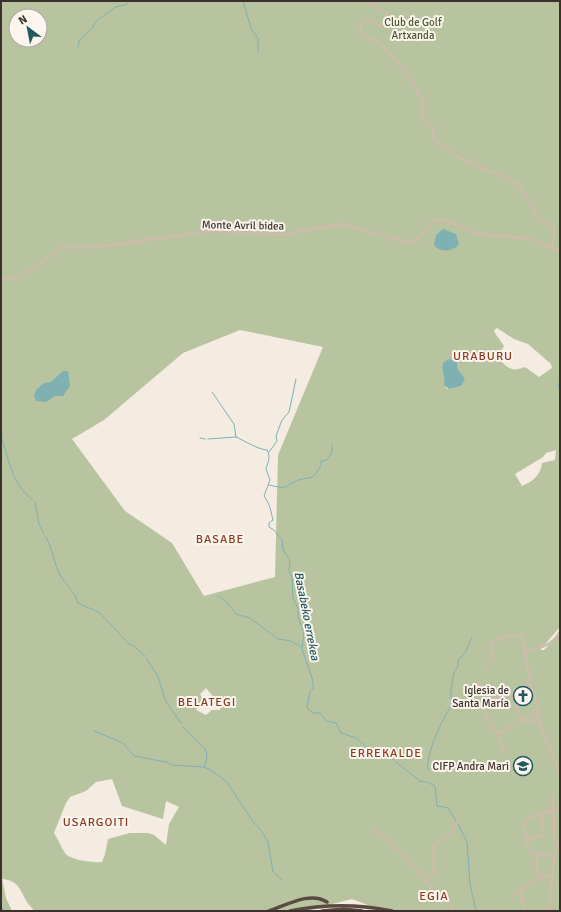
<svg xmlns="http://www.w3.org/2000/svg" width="561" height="912" font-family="Signika,sans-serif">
<rect width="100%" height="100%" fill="#f4ebe1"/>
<path fill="#b8c4a0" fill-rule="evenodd" d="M 1,1 L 560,1 L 560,627 L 540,650 L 544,650 L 560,633 L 560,911 L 391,911 L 373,907 L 352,899 L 305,911 L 32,911 L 33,909 C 19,896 24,881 2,879 L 6,898 L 12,911 L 1,911 ZM 16,16 L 40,16 L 40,40 L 16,40 ZM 497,328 L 514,339 L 528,344 L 551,364 L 552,368 L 539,377 L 525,367 C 510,373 507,367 497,357 L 504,346 L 495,333 L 494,330 ZM 240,330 L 323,347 L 278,455 L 275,577 L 204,596 L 172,543 L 125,511 L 72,439 L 104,420 L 183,353 ZM 449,360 L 458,366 L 458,369 L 461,373 L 461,386 L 449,389 L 446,388 C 445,377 440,368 449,360 ZM 556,450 L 555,460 L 542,463 C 541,475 532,482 522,486 L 515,474 L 543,457 L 546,453 ZM 206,688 L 221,706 L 220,710 L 212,710 L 206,715 L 196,710 L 204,701 L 200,694 ZM 112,779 L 122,806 L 163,819 L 166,801 L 179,807 L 169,824 L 166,845 L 154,835 L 148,833 L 130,833 L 108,839 L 105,854 L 102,862 C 94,863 69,860 65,853 C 61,847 58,839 54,833 L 66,803 L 70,797 L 86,791 L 96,782 Z"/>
<g fill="#7fb0b2">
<path d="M 443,229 L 456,234 L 459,244 C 453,252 440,253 434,245 L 436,235 Z"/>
<path d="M 449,359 L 457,362 L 458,369 L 465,379 L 461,386 L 449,389 L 444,385 C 446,378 441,371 443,363 Z"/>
<path d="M 63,371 L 68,371 L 70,386 L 63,396 L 55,396 L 46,402 L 36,401 L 34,395 L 36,390 L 44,383 L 51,382 Z"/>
</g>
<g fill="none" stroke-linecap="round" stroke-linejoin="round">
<g stroke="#7fb0b2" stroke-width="1">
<path d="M 243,1 L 251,28 L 258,39 L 258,52"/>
<path d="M 78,47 L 79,41 L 93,27 L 96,21 L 116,7 L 127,4 L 128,1"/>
<path d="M 558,384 L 560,390"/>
<path d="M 1,387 L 1,398"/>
<path d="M 212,392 L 234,424 L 236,437 C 245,441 257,449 267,450 C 271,457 268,462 266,469 L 270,480 L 264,496 C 271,507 270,508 273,520 L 269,523 L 269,527 L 274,530 L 282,540 L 283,550 L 290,560 L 289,571 L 292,577 L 293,598 L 298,608 L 298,617 L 304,633 L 302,649 L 313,681 L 312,684 L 314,688 L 310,691 L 307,708 L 313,713 L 320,713 L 326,721 L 336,723 L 341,733 L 356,738 L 368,748"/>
<path d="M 1,428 L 2,435"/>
<path d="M 200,438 L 205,439"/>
<path d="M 2,439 C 8,459 14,487 32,499"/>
<path d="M 208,439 L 236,437"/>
<path d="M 269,452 L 277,441 L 276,436 L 282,420 L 289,412 L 296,379"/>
<path d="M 269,485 L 283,488 L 298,480 L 313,477 L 321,466 L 321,461 L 327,460 L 332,453 L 332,445"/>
<path d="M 35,502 L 39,524 L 44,534"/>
<path d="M 46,537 C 52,548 54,562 59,573 C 65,584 75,592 78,603 L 100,613 L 129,644 L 135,647"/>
<path d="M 218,596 L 227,602 L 236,614 L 250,618 L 278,639 L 291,641 L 302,647"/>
<path d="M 136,648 L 145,656"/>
<path d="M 146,658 L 158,677 L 166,702 L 181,723"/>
<path d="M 183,727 L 206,750 L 207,759 L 204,767"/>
<path d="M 94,731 L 123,743 L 134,756 L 166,762 L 172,765 L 204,767 L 211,770 L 227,782 L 253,822 L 260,829 L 268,842 L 273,872 L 282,880"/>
<path d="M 385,754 L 394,760"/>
<path d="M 396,762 L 419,780"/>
<path d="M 428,770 C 425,755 443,717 452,705 C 449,694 452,683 454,673 C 456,668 459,667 458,661 L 466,651 L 472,637"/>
<path d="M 419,781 L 427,782 L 435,786 L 437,806 L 448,808 L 456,821"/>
<path d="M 458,824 L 467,842 L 470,884 L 476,911"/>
<path d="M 1,904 L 3,911"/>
</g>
<g stroke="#cdbbac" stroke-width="2.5">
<path d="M 368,1 L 387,14 L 388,21 L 381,26 L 369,20 L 362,21 L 360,26 L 360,34 L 380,43 L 405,71 L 423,100 L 421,115 L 433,128 L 433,139 L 460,158 L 518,184 L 531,204 L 536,218 C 552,229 560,222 551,247"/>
<path d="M 1,278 L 19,278 L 62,247 L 97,247 L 211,231 L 283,235 L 340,224 L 410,243 C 424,241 425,222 439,219 L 481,234 L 530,239 L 560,252"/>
<path d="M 525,651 C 537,651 556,643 560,631"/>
<path d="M 485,669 C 495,661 490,652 491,642 L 510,635 L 522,636 L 530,681 L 539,710"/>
<path d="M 478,682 C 486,696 482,726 500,733"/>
<path d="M 491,699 L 512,695"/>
<path d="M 532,714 L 537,717 L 560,774"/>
<path d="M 532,714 L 533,710 L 538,710 L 539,714 L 537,717"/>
<path d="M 522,720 L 512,695 L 523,688 L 530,681"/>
<path d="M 522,720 L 531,721 L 539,725"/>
<path d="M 505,753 L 498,740 L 500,733 L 532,714"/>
<path d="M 553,796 L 554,843 L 556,845"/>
<path d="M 372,829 C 396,844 413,865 431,887 C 440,897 448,897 454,911"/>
<path d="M 526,839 L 544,836 L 541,817"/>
<path d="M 537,854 L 537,876 L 551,876"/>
<path d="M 554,856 L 531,852 C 528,848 527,842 526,837 C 518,812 543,814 560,809"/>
<path d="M 427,881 L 434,872 L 434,845 L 451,834 L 453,827 L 459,821"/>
<path d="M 520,893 L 526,911"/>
<path d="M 513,896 L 541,877"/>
<path d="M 549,911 L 554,856 L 560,839"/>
</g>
<g stroke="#5c4a42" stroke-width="3.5">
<path d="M 269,911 C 287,905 310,891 327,902"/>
<path d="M 290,911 C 324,904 358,904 392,911"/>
<path d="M 322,911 L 344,909 L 362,911"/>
</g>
</g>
<defs>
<symbol id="church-ring" viewBox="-11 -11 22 22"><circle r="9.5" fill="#fbf5ee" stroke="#1f5a5e" stroke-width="1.5"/><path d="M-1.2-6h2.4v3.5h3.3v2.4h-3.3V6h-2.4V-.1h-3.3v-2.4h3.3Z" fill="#1f5a5e"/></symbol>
<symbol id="university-ring" viewBox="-11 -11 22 22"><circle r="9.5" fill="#fbf5ee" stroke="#1f5a5e" stroke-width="1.5"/><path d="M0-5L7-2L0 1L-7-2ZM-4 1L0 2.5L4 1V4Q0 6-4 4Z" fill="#1f5a5e"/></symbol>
</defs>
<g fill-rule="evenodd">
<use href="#church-ring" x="512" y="685" width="22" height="22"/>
<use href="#university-ring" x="512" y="755" width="22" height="22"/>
</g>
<g text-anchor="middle" stroke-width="4" stroke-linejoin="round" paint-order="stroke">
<g font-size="11" fill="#4a5a2e" stroke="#fbf5ee">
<text x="413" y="26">Club de Golf<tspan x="413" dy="13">Artxanda</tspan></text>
</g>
<g font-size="11" fill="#3b302b" stroke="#fbf5ee">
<text transform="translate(243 225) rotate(1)" y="4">Monte Avril bidea</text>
</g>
<g font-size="11" fill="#3b302b" stroke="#fbf5ee" text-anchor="end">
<text x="509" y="694">Iglesia de<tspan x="509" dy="13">Santa María</tspan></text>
<text x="509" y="770">CIFP Andra Mari</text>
</g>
<g font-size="12" letter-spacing="1" fill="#8c3b22" stroke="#fbf5ee">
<text x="483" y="360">URABURU</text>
<text x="220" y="543">BASABE</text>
<text x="207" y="706">BELATEGI</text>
<text x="386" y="757">ERREKALDE</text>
<text x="96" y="826">USARGOITI</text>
<text x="434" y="900">EGIA</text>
</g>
<g font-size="12" font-style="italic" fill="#1f5a5e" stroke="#fbf5ee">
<text transform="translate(307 616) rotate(79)" y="4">Basabeko errekea</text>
</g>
</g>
<rect width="561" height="912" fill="none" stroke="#3b302b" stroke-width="4"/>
<g transform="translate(28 28) rotate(328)"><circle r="19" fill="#fbf5ee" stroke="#aea6a0"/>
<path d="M0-3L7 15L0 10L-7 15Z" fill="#1f5a5e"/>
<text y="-6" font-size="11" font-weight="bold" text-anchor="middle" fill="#3b302b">N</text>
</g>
</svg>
